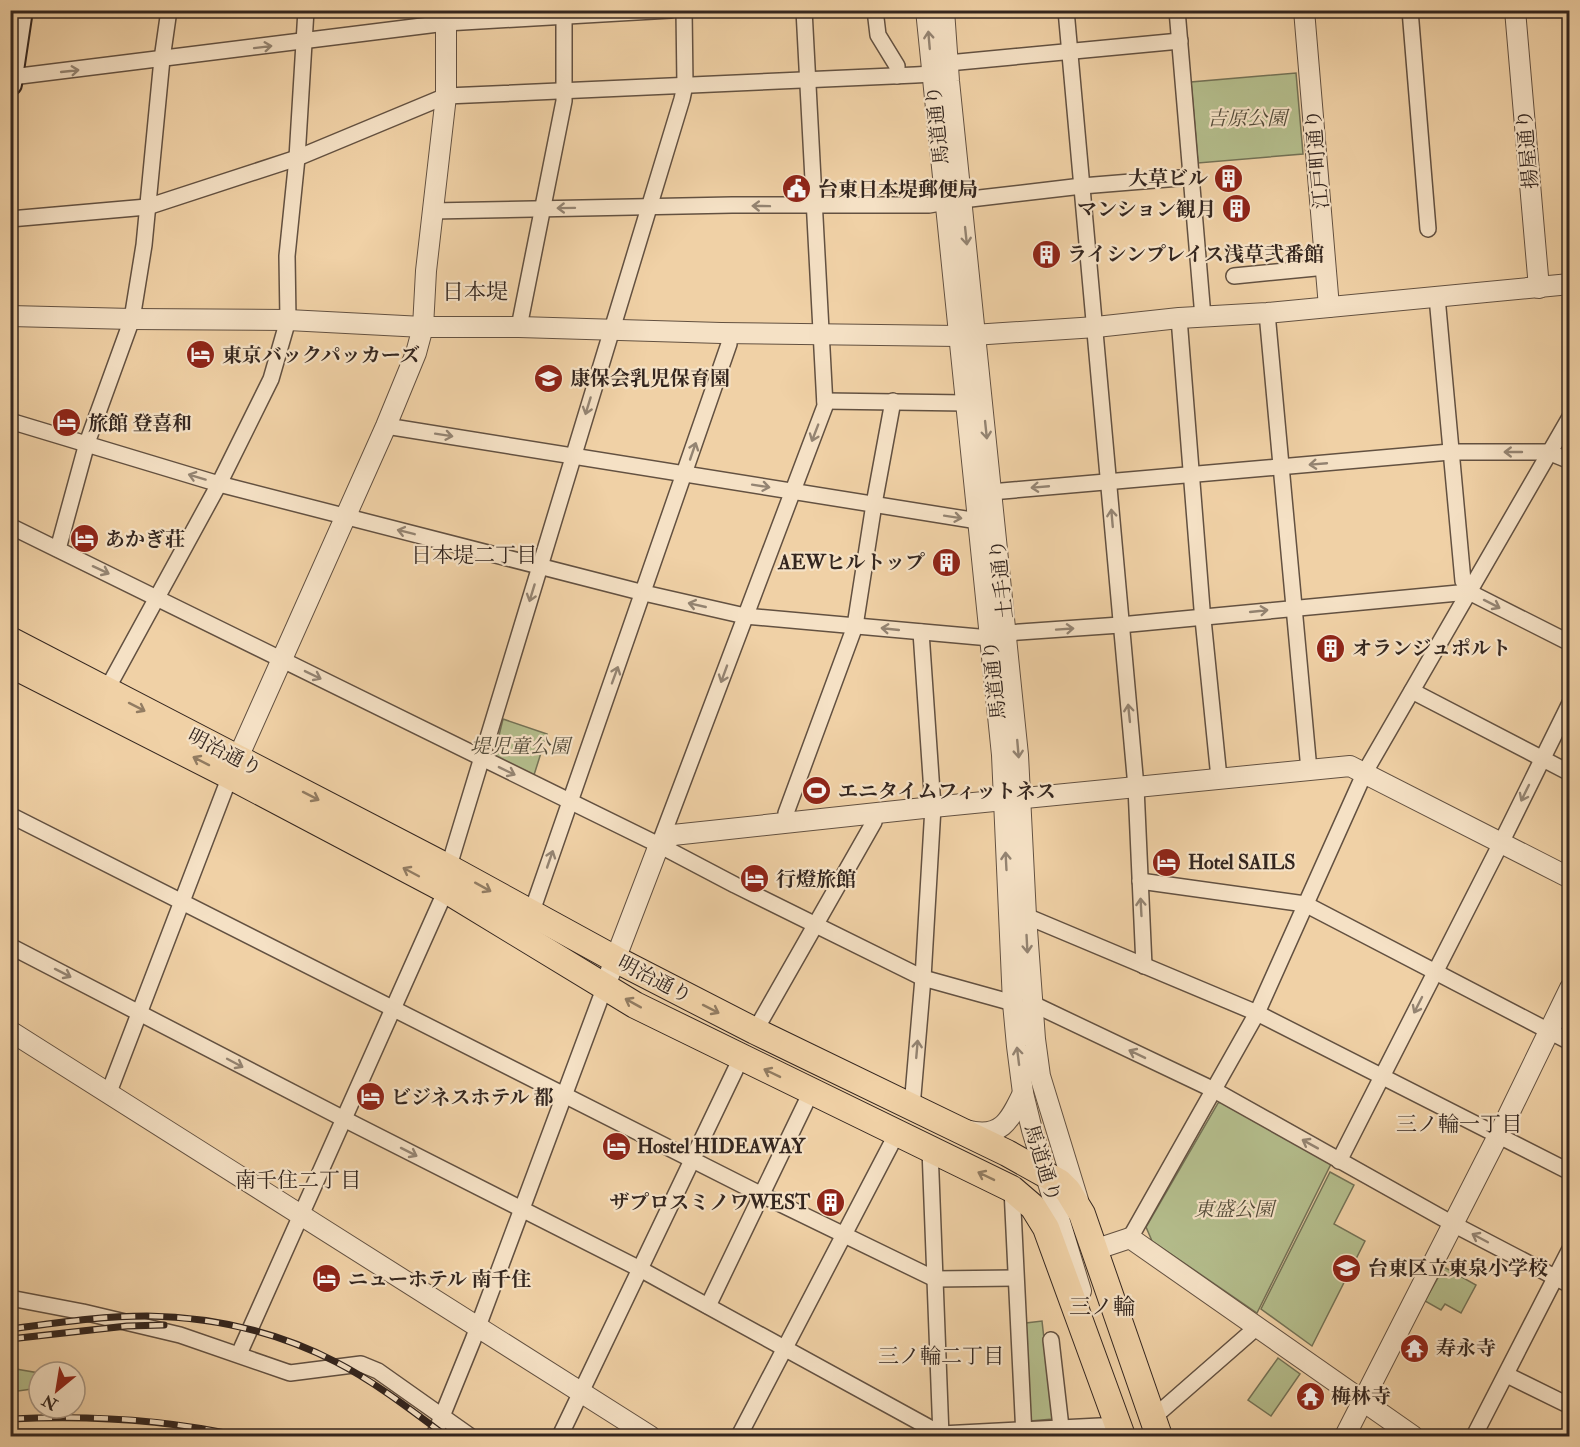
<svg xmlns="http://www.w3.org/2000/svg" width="1580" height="1447" font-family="'IM FELL Double Pica','Noto Serif JP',serif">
<rect width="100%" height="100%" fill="#f0d1a6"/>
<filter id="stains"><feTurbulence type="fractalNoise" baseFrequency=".00333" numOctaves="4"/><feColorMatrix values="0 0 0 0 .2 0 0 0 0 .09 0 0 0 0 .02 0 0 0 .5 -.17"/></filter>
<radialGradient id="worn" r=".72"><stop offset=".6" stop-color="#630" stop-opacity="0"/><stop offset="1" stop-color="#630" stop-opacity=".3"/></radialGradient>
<g fill="#b4bd8c" stroke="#747256" stroke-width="1.5">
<path d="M 1296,73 L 1303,154 L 1198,163 L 1191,82 Z"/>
<path d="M 503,719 L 547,734 L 534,775 L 494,756 Z"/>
<path d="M 1221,1102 L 1331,1164 L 1257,1313 L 1152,1241 L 1146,1227 L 1218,1103 Z"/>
<path d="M 1330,1172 L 1354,1185 L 1334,1224 L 1365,1241 L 1312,1346 L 1261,1309 Z"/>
<path d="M 1444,1267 L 1476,1285 L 1461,1313 L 1445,1304 L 1441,1310 L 1425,1301 Z"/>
<path d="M 1042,1321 L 1053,1419 L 1030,1421 L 1026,1323 Z"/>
<path d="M 1278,1358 L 1300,1374 L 1271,1416 L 1248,1400 Z"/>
<path d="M 10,1368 L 39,1373 L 39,1388 L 11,1392 Z"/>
</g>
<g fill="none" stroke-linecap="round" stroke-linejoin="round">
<defs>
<g id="minor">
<path d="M 875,10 L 878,35 L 897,66 L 897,76"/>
<path d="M 1066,10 L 1136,787 L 1144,966"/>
<path d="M 1177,10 L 1203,317"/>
<path d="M 1410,10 L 1428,229"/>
<path d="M 12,77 L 446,23 L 671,10"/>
<path d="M 962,200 L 1082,186 L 1192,177"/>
<path d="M 432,211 L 732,205 L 929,205 L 946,202"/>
<path d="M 10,219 L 147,207 L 297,158 L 446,96 L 915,75 L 932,74 L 948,63 L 1180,41"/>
<path d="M 1234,276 L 1326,267"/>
<path d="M 1437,297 L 1463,581 L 1469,592"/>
<path d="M 1267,313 L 1309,770"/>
<path d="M 1179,318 L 1202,609 L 1219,778"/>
<path d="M 519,327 L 564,101 L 564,10"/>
<path d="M 825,401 L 966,403"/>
<path d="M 10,421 L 219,484 L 644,593 L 745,616 L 990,638"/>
<path d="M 386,426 L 978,521"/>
<path d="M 991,492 L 1450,452 L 1548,452 L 1570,461"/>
<path d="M 10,526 L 659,845 L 735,885 L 923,978 L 1013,1003"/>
<path d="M 58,549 L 87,443 L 132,319 L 144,245 L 162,59 L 169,10"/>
<path d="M 1006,633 L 1120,625 L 1469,592 L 1570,643"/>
<path d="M 106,691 L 219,484 L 271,379 L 288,320 L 287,256 L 297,158 L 306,10"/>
<path d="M 1412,691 L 1570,773"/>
<path d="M 10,815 L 762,1195 L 935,1279 L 1015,1278"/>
<path d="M 786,822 L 786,813 L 855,626 L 874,504 L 893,401"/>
<path d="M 659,845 L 825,406 L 804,10"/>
<path d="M 1140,881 L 1305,904 L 1570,1042"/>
<path d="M 531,914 L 729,344 L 729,333"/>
<path d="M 1026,916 L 1257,1013 L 1570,1172"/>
<path d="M 10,946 L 344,1119 L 640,1269 L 941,1434 L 1119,1425"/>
<path d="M 1031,1003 L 1214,1090 L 1453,1224 L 1570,1285"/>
<path d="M 755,1031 L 874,822 L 873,813"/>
<path d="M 109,1092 L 230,776"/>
<path d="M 912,1107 L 923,978 L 933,807 L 921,632"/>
<path d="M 930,1149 L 941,1436"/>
<path d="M 1339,1161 L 1501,843 L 1570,703"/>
<path d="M 1012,1189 L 1024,1436"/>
<path d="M 1130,1238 L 1257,1013 L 1365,772 L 1570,417"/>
<path d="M 10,1298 L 83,1312 L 180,1335 L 290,1373 L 361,1364 L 378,1371 L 470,1436"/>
<path d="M 708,1306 L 811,1092"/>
<path d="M 1051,1340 L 1062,1436"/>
<path d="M 239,1354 L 446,890 L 452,856 L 682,99 L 685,85 L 684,10"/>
<path d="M 1507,1375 L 1570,1406"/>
<path d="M 1154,1417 L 1257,1327"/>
<path d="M 434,1436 L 473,1340 L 605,986"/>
<path d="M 560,1436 L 741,1058"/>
<path d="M 739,1436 L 897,1133"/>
<path d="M 1474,1436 L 1570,1249"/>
</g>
<g id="tertiary">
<path d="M 926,10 L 1002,755 L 1013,1003 L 1017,1046 L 1023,1093 L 1032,1130 L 1081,1291"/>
<path d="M 944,10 L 949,81 L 1018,755 L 1026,916 L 1035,1039 L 1040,1076 L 1078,1200"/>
<path d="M 1304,10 L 1329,307"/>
<path d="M 1515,10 L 1539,288"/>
<path d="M 10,316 L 132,319 L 288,320 L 423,327 L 519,327 L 721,333 L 958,336 L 1096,327 L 1179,318 L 1267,313 L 1570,284"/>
<path d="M 232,771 L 386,426 L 416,353 L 423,327 L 426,271 L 446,96 L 446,10"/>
<path d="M 605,986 L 659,845 L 673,835 L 933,807 L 1350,766 L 1570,878"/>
<path d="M 10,1031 L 650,1436"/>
<path d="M 966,1130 C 1001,1140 1010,1120 1023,1093"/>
<path d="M 1094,1250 L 1130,1238 L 1413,1436"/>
<path d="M 1345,1436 L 1503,1126 L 1570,988"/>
</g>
<path id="secondary" d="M 10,84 L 21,10"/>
<g id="primary">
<path d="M 10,640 L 449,868 L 615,959 L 755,1031 L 1007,1153 L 1059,1182 L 1068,1191 L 1082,1214 L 1159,1436"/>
<path d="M 10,664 L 230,776 L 446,890 L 635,1005 L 1012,1189 L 1033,1207 L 1046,1228 L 1122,1436"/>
</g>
</defs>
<use href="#minor" stroke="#635141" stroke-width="18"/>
<use href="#tertiary" stroke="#635141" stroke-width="22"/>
<use href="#secondary" stroke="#34261f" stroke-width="26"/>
<use href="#primary" stroke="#34261f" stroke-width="28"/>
<use href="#minor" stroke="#f5e1c5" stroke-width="15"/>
<use href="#tertiary" stroke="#f5e1c5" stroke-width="20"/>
<use href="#secondary" stroke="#f5e1c5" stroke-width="22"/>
<use href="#primary" stroke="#f0d1a6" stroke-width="26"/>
<defs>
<g id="rail">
<path d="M 10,1329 C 56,1323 101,1316 147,1316 C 212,1317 278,1332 336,1362 C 375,1382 411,1410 446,1436"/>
<path d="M 10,1339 L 127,1326 L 164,1325"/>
<path d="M 10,1419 C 89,1415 164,1419 240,1436"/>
<path d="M 10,1432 L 104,1432 L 165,1436"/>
</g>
</defs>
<use href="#rail" stroke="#34261f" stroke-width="7"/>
<use href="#rail" stroke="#f5e1c5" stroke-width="4.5" stroke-dasharray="14" stroke-linecap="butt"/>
</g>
<defs><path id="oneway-shaft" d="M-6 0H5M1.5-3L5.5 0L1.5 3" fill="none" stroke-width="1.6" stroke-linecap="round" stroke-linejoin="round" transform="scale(1.5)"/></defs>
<g stroke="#948472">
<use href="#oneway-shaft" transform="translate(929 40) rotate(-95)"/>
<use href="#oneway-shaft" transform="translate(263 47) rotate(-7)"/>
<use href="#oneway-shaft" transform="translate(70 71) rotate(-6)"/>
<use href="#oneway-shaft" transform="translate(761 206) rotate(-179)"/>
<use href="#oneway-shaft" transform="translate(566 208) rotate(179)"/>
<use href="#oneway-shaft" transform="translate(966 236) rotate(84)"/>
<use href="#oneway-shaft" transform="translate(588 406) rotate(107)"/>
<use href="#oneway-shaft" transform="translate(986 430) rotate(84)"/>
<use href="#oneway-shaft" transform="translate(815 433) rotate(111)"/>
<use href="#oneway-shaft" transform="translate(444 435) rotate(9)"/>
<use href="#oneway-shaft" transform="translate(693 451) rotate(-71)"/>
<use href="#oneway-shaft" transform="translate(1513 452) rotate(-180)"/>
<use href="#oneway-shaft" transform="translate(1318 464) rotate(175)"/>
<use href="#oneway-shaft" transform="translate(197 477) rotate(-163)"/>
<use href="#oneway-shaft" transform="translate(761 486) rotate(9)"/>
<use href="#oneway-shaft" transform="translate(1040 487) rotate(175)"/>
<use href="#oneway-shaft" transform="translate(953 517) rotate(9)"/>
<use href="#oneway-shaft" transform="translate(1112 518) rotate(-95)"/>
<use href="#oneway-shaft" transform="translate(406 532) rotate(-166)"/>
<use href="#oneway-shaft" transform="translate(101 570) rotate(25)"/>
<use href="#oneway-shaft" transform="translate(532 593) rotate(107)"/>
<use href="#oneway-shaft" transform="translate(1492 604) rotate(27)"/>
<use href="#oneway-shaft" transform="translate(697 605) rotate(-167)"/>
<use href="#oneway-shaft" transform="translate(1259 611) rotate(-6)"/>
<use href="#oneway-shaft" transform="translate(890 629) rotate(-174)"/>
<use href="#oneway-shaft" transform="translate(1065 629) rotate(-4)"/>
<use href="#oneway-shaft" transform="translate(724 674) rotate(110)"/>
<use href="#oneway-shaft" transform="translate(313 675) rotate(26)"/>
<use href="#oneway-shaft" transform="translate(615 675) rotate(-70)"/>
<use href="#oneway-shaft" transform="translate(1129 713) rotate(-96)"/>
<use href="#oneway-shaft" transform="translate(1018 749) rotate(85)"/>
<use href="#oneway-shaft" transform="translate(507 771) rotate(26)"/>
<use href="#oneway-shaft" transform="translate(1525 793) rotate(116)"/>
<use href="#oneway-shaft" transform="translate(550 859) rotate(-71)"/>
<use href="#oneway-shaft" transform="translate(1006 861) rotate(-93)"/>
<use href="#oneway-shaft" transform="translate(1141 907) rotate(-93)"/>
<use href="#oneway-shaft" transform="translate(1027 944) rotate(87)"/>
<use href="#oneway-shaft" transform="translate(63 973) rotate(27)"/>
<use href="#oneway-shaft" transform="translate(1418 1005) rotate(117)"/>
<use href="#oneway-shaft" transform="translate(917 1049) rotate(-85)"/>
<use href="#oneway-shaft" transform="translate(1137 1054) rotate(-154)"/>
<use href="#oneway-shaft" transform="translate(1018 1056) rotate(-97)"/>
<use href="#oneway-shaft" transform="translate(235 1063) rotate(28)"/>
<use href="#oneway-shaft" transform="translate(1310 1144) rotate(-151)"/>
<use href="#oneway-shaft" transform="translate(409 1152) rotate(27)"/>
<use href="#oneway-shaft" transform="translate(1480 1238) rotate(-152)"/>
</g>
<g stroke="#927c62">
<use href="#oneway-shaft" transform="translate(137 707) rotate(27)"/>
<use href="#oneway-shaft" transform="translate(201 761) rotate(-153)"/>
<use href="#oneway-shaft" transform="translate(311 796) rotate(27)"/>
<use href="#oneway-shaft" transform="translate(411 872) rotate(-152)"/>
<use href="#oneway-shaft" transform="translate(483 887) rotate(29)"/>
<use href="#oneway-shaft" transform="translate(633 1003) rotate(-151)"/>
<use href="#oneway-shaft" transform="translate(711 1009) rotate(27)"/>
<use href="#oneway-shaft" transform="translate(772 1073) rotate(-154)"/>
<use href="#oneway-shaft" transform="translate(986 1176) rotate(-154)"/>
</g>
<defs>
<symbol id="building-disc" viewBox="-11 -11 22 22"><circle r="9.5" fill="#8f2418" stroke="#f5e1c5"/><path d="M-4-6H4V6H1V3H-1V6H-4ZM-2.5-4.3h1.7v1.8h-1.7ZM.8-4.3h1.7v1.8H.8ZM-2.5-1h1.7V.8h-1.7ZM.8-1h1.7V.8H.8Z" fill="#fff"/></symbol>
<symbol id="civic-disc" viewBox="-11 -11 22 22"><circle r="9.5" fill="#8f2418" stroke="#f5e1c5"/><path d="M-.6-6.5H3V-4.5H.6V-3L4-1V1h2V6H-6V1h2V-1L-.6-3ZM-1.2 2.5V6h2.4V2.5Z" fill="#fff"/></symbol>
<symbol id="hotel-disc" viewBox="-11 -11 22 22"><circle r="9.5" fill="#8f2418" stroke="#f5e1c5"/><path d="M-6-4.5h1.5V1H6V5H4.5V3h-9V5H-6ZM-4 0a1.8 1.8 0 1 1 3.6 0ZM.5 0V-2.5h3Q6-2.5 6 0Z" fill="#fff"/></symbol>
<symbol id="school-disc" viewBox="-11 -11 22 22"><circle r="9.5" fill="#8f2418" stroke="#f5e1c5"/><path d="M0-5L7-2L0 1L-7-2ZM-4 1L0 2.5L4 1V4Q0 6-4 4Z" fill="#fff"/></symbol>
<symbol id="stadium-disc" viewBox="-11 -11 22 22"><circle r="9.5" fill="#8f2418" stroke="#f5e1c5"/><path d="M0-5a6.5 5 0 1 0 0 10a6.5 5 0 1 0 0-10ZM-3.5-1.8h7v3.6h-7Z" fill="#fff"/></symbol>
<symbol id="temple-disc" viewBox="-11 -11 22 22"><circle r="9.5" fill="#8f2418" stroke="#f5e1c5"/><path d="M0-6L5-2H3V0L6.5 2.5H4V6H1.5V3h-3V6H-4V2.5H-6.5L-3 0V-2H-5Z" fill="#fff"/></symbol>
</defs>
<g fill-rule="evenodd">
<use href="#building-disc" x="1212" y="162" width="33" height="33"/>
<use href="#civic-disc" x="780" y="172" width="33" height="33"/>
<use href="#building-disc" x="1220" y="192" width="33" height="33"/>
<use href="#building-disc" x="1030" y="238" width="33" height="33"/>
<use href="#hotel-disc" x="184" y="338" width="33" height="33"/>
<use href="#school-disc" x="532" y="362" width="33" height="33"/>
<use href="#hotel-disc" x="50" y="406" width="33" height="33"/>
<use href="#hotel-disc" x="68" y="522" width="33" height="33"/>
<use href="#building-disc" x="930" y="546" width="33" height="33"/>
<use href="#building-disc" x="1314" y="632" width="33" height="33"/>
<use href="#stadium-disc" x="800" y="774" width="33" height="33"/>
<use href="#hotel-disc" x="1150" y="846" width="33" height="33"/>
<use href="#hotel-disc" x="738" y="862" width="33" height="33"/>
<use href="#hotel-disc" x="354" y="1080" width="33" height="33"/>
<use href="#hotel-disc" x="600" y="1130" width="33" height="33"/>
<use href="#building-disc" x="814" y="1186" width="33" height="33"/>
<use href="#school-disc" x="1330" y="1252" width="33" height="33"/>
<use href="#hotel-disc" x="310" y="1262" width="33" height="33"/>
<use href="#temple-disc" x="1398" y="1332" width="33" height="33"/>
<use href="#temple-disc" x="1294" y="1380" width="33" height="33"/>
</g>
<g text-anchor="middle" stroke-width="4.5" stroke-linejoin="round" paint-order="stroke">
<g font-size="20" font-style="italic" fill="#544c3a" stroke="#f5e1c5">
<text x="1247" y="125">吉原公園</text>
<text x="520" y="753">堤児童公園</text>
<text x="1234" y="1216">東盛公園</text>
</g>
<g font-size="20" fill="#34261f" stroke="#f5e1c5">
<text transform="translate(937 125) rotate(-96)" y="7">馬道通り</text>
<text transform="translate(1527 149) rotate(-95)" y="7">揚屋通り</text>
<text transform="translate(1317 159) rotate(-95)" y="7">江戸町通り</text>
<text transform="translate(1001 579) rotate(-96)" y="7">土手通り</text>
<text transform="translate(994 680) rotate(-96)" y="7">馬道通り</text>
<text transform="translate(225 752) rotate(27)" y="7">明治通り</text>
<text transform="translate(655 979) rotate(27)" y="7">明治通り</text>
<text transform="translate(1043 1163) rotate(73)" y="7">馬道通り</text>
</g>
<g font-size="20" font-weight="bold" fill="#34261f" stroke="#f5e1c5" text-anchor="start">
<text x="1208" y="185" text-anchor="end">大草ビル</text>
<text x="818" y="196">台東日本堤郵便局</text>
<text x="1216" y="216" text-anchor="end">マンション観月</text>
<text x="1067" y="261">ライシンプレイス浅草弐番館</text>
<text x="222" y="362">東京バックパッカーズ</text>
<text x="570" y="385">康保会乳児保育園</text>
<text x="88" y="430">旅館 登喜和</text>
<text x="105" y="546">あかぎ荘</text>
<text x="925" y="569" text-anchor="end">AEWヒルトップ</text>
<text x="1352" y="655">オランジュポルト</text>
<text x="838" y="798">エニタイムフィットネス</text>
<text x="1188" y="869">Hotel SAILS</text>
<text x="776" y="886">行燈旅館</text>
<text x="391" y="1104">ビジネスホテル 都</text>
<text x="637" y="1153">Hostel HIDEAWAY</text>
<text x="810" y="1209" text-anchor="end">ザプロスミノワWEST</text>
<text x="1368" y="1275">台東区立東泉小学校</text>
<text x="348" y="1286">ニューホテル 南千住</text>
<text x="1436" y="1355">寿永寺</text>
<text x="1331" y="1403">梅林寺</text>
</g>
<g font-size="21" fill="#34261f" stroke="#f5e1c5">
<text x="474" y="562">日本堤二丁目</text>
<text x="1459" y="1131">三ノ輪一丁目</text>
<text x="298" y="1187">南千住二丁目</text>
<text x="941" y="1363">三ノ輪二丁目</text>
</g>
<g font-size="22" fill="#34261f" stroke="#f5e1c5">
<text x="475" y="299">日本堤</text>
<text x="1102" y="1314">三ノ輪</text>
</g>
</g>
<rect width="1580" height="1447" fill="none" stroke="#f0d1a6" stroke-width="36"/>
<rect x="12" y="12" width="1556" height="1423" fill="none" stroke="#34261f" stroke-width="3"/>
<rect x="18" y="18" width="1544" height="1411" fill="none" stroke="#34261f" stroke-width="1.5"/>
<g transform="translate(57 1390) rotate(210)"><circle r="28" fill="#f5e1c5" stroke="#a89683" stroke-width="1.5"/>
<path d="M0-4.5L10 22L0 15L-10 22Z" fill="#8f2418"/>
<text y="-9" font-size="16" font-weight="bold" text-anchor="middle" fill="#34261f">N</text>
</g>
<rect width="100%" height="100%" filter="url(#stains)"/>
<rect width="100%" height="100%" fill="url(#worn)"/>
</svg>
